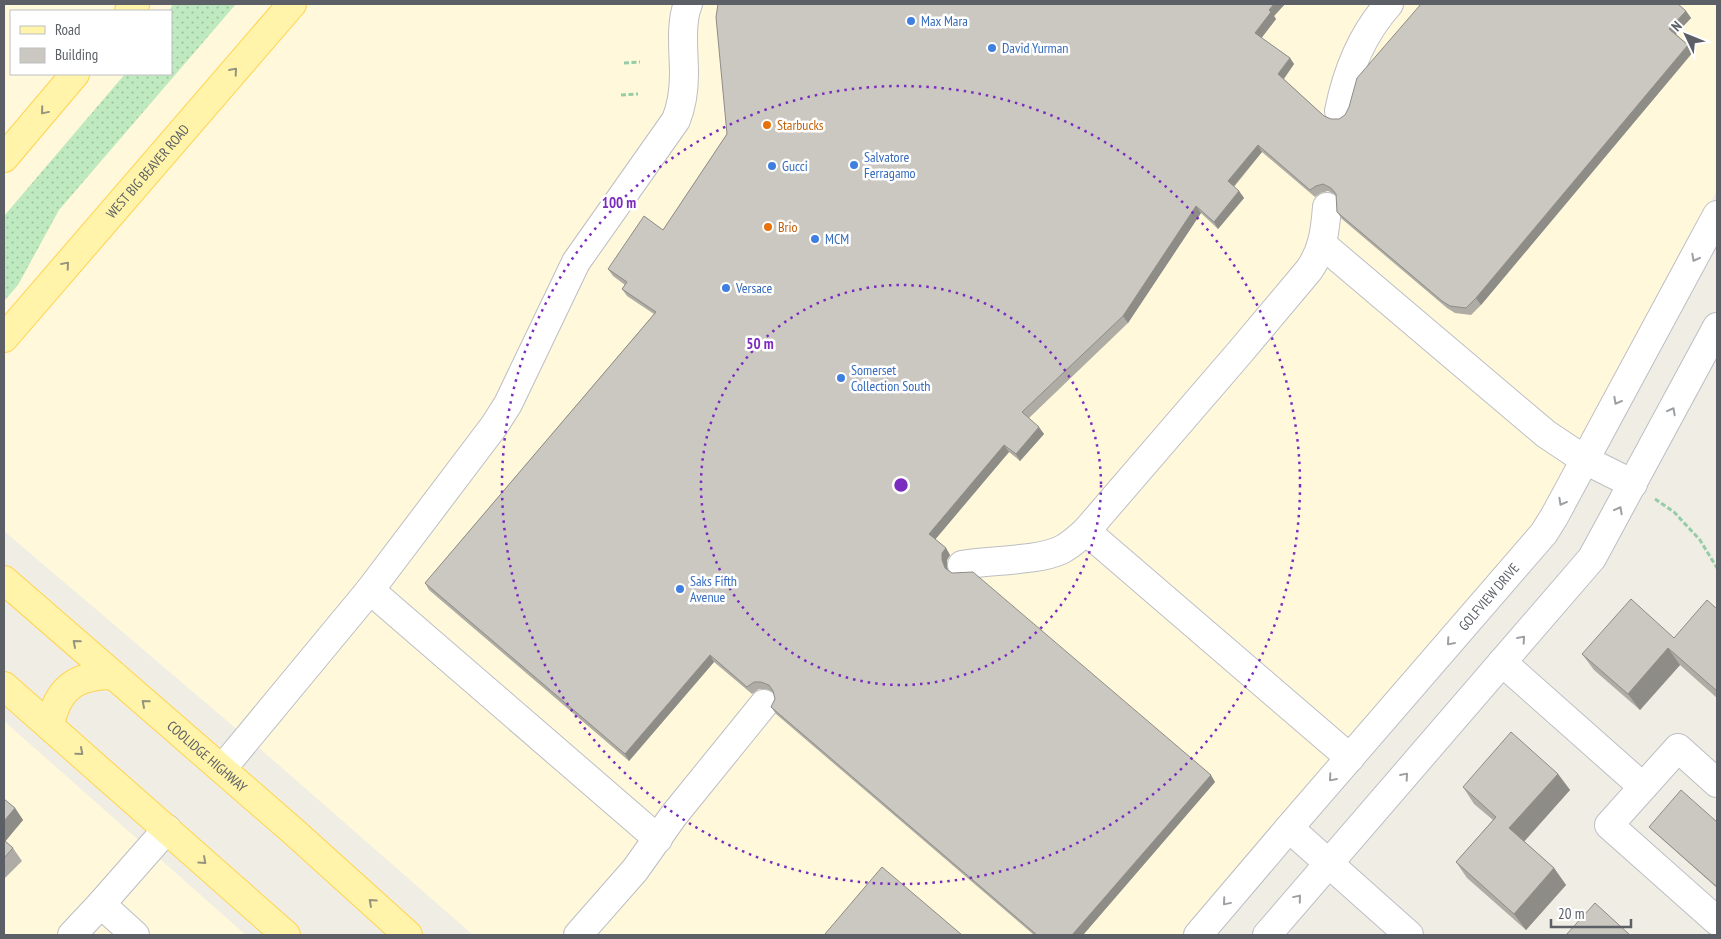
<svg xmlns="http://www.w3.org/2000/svg" width="1721" height="939" font-family="'PT Sans Narrow',sans-serif">
<defs>
<pattern id="grass-dots" width="8" height="8" patternUnits="userSpaceOnUse" patternTransform="scale(1.25)"><rect width="8" height="8" fill="#bfeac0"/><path d="M2 2h.1M6 6h.1" fill="none" stroke="#9ec1a0" stroke-width="1.8" stroke-linecap="round"/></pattern>
</defs>
<rect width="100%" height="100%" fill="#f0eee4"/>
<g fill="#fff8da" fill-rule="evenodd">
<path d="M 4,4 L 1717,4 L 1717,190 L 1537,526 L 1190,935 L 473,935 L 273,760 L 4,531 ZM 11,11 L 171,11 L 171,74 L 11,74 Z"/>
<path d="M 4,721 L 246,935 L 4,935 Z"/>
</g>
<path fill="url(#grass-dots)" d="M 173,4 L 236,4 L 59,210 L 18,285 L 4,301 L 4,216 L 125,74 L 171,74 L 171,11 L 169,11 Z"/>
<g fill="none" stroke-linecap="round" stroke-linejoin="round">
<defs>
<g id="minor">
<path d="M 1339,111 C 1347,71 1361,35 1389,4"/>
<path d="M 1323,245 L 1546,434 L 1585,460 L 1633,484"/>
<path d="M 1086,531 L 1350,758"/>
<path d="M 962,565 C 989,560 1038,561 1061,550 C 1071,545 1078,538 1086,531 L 1241,351 L 1309,270 C 1323,250 1325,231 1327,207"/>
<path d="M 370,590 L 658,839"/>
<path d="M 1502,662 L 1643,787"/>
<path d="M 222,769 L 370,590 L 494,426 L 508,404 L 576,262 L 676,120 C 682,105 684,90 684,74 C 684,53 680,23 688,4"/>
<path d="M 1717,783 L 1678,748 L 1609,825 L 1717,921"/>
<path d="M 1289,828 L 1409,935"/>
<path d="M 101,904 L 167,829"/>
<path d="M 72,935 L 101,904 L 135,935"/>
<path d="M 578,935 L 635,870 L 674,815 L 764,704"/>
<path id="s1" d="M 1198,935 L 1289,828 L 1544,533 L 1554,517 L 1717,215"/>
<path d="M 1267,935 L 1592,558 L 1717,327"/>
</g>
<g id="major">
<path d="M 129,11 L 135,4"/>
<path d="M 4,158 L 75,74"/>
<path id="s2" d="M 4,338 L 292,4"/>
<path id="s3" d="M 4,580 L 293,831 L 408,935"/>
<path d="M 4,686 L 286,935"/>
<path d="M 50,726 C 57,689 75,675 113,675"/>
</g>
</defs>
<use href="#minor" stroke="#bcbec4" stroke-width="30"/>
<use href="#major" stroke="#ffd34f" stroke-width="30"/>
<g stroke="#96cca7" stroke-width="3" stroke-dasharray="5 2.5" stroke-linecap="butt">
<path d="M 624,63 L 640,62"/>
<path d="M 621,95 L 638,94"/>
<path d="M 1655,499 L 1674,512 L 1700,540 L 1717,568"/>
</g>
<use href="#minor" stroke="#fff" stroke-width="28"/>
<use href="#major" stroke="#fff4aa" stroke-width="28"/>
</g>
<g fill="#afaca6">
<path d="M 718,4 L 1285,4 L 1274,16 L 1276,19 L 1261,38 L 1290,58 L 1294,64 L 1284,79 L 1324,116 L 1331,119 L 1339,119 L 1686,11 L 1691,18 L 1676,34 L 1688,45 L 1693,52 L 1481,305 L 1471,315 L 1455,313 L 1447,308 L 1342,219 L 1337,212 L 1336,195 L 1328,191 L 1321,193 L 1315,197 L 1262,152 L 1234,187 L 1239,191 L 1244,198 L 1218,229 L 1201,213 L 1128,323 L 1029,418 L 1044,434 L 1020,461 L 1009,452 L 935,539 L 946,548 L 950,555 L 947,560 L 947,567 L 948,570 L 1215,782 L 1083,935 L 1034,935 L 776,714 L 771,707 L 775,699 L 773,692 L 766,689 L 759,689 L 752,694 L 714,662 L 629,761 L 429,590 L 425,583 L 654,314 L 627,296 L 622,289 L 625,285 L 613,276 L 608,269 L 663,230 L 727,134 Z"/>
<path d="M 1717,609 L 1717,698 L 1680,665 L 1640,710 L 1594,670 L 1582,654 L 1674,638 Z"/>
<path d="M 1558,774 L 1570,790 L 1524,841 L 1554,868 L 1566,885 L 1526,930 L 1467,878 L 1456,862 L 1493,820 L 1474,804 L 1463,787 Z"/>
<path d="M 4,799 L 15,808 L 23,820 L 5,841 L 13,848 L 22,861 L 4,879 Z"/>
<path d="M 1717,822 L 1717,888 L 1652,830 L 1649,827 Z"/>
</g>
<g fill="#8e8c87">
<path d="M 1274,4 L 1285,4 L 1274,16 L 1276,19 L 1260,40 L 1255,33 L 1269,10 Z"/>
<path d="M 1686,11 L 1691,18 L 1674,36 L 1669,29 Z"/>
<path d="M 1688,45 L 1693,52 L 1481,305 L 1476,298 Z"/>
<path d="M 1290,58 L 1294,64 L 1282,81 L 1278,74 Z"/>
<path d="M 1258,145 L 1262,152 L 1232,188 L 1228,181 Z"/>
<path d="M 1239,191 L 1244,198 L 1218,229 L 1214,222 Z"/>
<path d="M 1196,206 L 1201,213 L 1128,323 L 1123,316 Z"/>
<path d="M 1039,427 L 1044,434 L 1020,461 L 1016,454 Z"/>
<path d="M 1004,445 L 1009,452 L 934,541 L 929,534 Z"/>
<path d="M 946,548 L 950,555 L 947,560 L 947,567 L 950,575 L 945,568 L 942,560 L 942,553 Z"/>
<path d="M 1668,648 L 1680,665 L 1640,710 L 1628,694 Z"/>
<path d="M 710,655 L 714,662 L 629,761 L 625,754 Z"/>
<path d="M 1558,774 L 1570,790 L 1521,845 L 1509,828 Z"/>
<path d="M 1211,775 L 1215,782 L 1083,935 L 1072,935 Z"/>
<path d="M 15,808 L 23,820 L 4,843 L 4,821 Z"/>
<path d="M 1554,868 L 1566,885 L 1526,930 L 1514,914 Z"/>
</g>
<g fill="#cbc8c1" stroke="#8e8c87">
<path d="M 718,4 L 1274,4 L 1269,10 L 1271,12 L 1255,33 L 1290,58 L 1278,74 L 1324,116 L 1331,119 L 1339,119 L 1345,115 L 1349,107 L 1357,78 L 1421,4 L 1678,4 L 1686,11 L 1669,29 L 1688,45 L 1476,298 L 1466,308 L 1450,306 L 1442,301 L 1337,212 L 1336,194 L 1331,188 L 1323,184 L 1316,186 L 1310,190 L 1258,145 L 1228,181 L 1239,191 L 1214,222 L 1196,206 L 1123,316 L 1022,412 L 1039,427 L 1016,454 L 1004,445 L 929,534 L 946,548 L 942,553 L 942,560 L 945,568 L 952,573 L 973,572 L 1211,775 L 1072,935 L 1037,935 L 771,707 L 775,699 L 773,691 L 769,685 L 761,682 L 754,682 L 747,687 L 710,655 L 625,754 L 425,583 L 656,312 L 622,289 L 627,282 L 608,269 L 644,216 L 663,230 L 727,134 L 716,17 Z"/>
<path d="M 1631,599 L 1674,638 L 1707,600 L 1717,609 L 1717,691 L 1668,648 L 1628,694 L 1582,654 Z"/>
<path d="M 1511,732 L 1558,774 L 1509,828 L 1554,868 L 1514,914 L 1456,862 L 1496,817 L 1463,787 Z"/>
<path d="M 1681,790 L 1717,822 L 1717,887 L 1649,827 Z"/>
<path d="M 4,799 L 15,808 L 4,821 Z"/>
<path d="M 4,840 L 13,848 L 4,858 Z"/>
<path d="M 882,867 L 962,935 L 827,935 L 825,934 Z"/>
<path d="M 1595,903 L 1630,935 L 1566,935 Z"/>
</g>
<defs><path id="oneway-chevron" d="M-2-3.5L2.5 0L-2 3.5" fill="none" stroke-width="1.6" stroke-linecap="round" stroke-linejoin="round" transform="scale(1.25)"/></defs>
<g stroke="#95947e">
<use href="#oneway-chevron" transform="translate(234 71) rotate(-49)"/>
<use href="#oneway-chevron" transform="translate(44 111) rotate(130)"/>
<use href="#oneway-chevron" transform="translate(66 265) rotate(-49)"/>
<use href="#oneway-chevron" transform="translate(76 643) rotate(-139)"/>
<use href="#oneway-chevron" transform="translate(145 703) rotate(-139)"/>
<use href="#oneway-chevron" transform="translate(80 752) rotate(41)"/>
<use href="#oneway-chevron" transform="translate(203 861) rotate(42)"/>
<use href="#oneway-chevron" transform="translate(372 902) rotate(-138)"/>
</g>
<g stroke="#9da0a3">
<use href="#oneway-chevron" transform="translate(1695 258) rotate(118)"/>
<use href="#oneway-chevron" transform="translate(1617 401) rotate(119)"/>
<use href="#oneway-chevron" transform="translate(1672 411) rotate(-62)"/>
<use href="#oneway-chevron" transform="translate(1562 502) rotate(119)"/>
<use href="#oneway-chevron" transform="translate(1619 510) rotate(-62)"/>
<use href="#oneway-chevron" transform="translate(1522 639) rotate(-49)"/>
<use href="#oneway-chevron" transform="translate(1450 642) rotate(131)"/>
<use href="#oneway-chevron" transform="translate(1405 776) rotate(-49)"/>
<use href="#oneway-chevron" transform="translate(1332 778) rotate(131)"/>
<use href="#oneway-chevron" transform="translate(1298 898) rotate(-50)"/>
<use href="#oneway-chevron" transform="translate(1226 902) rotate(130)"/>
</g>
<g fill="none" stroke="#7b2cbf" stroke-width="2.5" stroke-dasharray="2.5 5">
<circle cx="901" cy="485" r="200"/>
<circle cx="901" cy="485" r="399"/>
</g>
<g fill="#3f7fe0" stroke="#fff" stroke-width="2">
<circle cx="911" cy="21" r="5"/>
<circle cx="992" cy="48" r="5"/>
<circle cx="854" cy="165" r="5"/>
<circle cx="772" cy="166" r="5"/>
<circle cx="815" cy="239" r="5"/>
<circle cx="726" cy="288" r="5"/>
<circle cx="841" cy="378" r="5"/>
<circle cx="680" cy="589" r="5"/>
</g>
<g fill="#e8710a" stroke="#fff" stroke-width="2">
<circle cx="767" cy="125" r="5"/>
<circle cx="768" cy="227" r="5"/>
</g>
<g text-anchor="middle" stroke-width="5" stroke-linejoin="round" paint-order="stroke">
<g font-size="14" fill="#366cbe" stroke="#fff" text-anchor="start">
<text x="921" y="26">Max Mara</text>
<text x="1002" y="53">David Yurman</text>
<text x="864" y="162">Salvatore<tspan x="864" dy="16">Ferragamo</tspan></text>
<text x="782" y="171">Gucci</text>
<text x="825" y="244">MCM</text>
<text x="736" y="293">Versace</text>
<text x="851" y="375">Somerset<tspan x="851" dy="16">Collection South</tspan></text>
<text x="690" y="586">Saks Fifth<tspan x="690" dy="16">Avenue</tspan></text>
</g>
<g font-size="14" fill="#c56008" stroke="#fff" text-anchor="start">
<text x="777" y="130">Starbucks</text>
<text x="778" y="232">Brio</text>
</g>
<g font-size="14" fill="#5c6066" stroke="#fff">
<text dy="5" stroke="none"><textPath href="#s2" startOffset="220">WEST BIG BEAVER ROAD</textPath></text>
<text dy="5" stroke="none"><textPath href="#s1" startOffset="446">GOLFVIEW DRIVE</textPath></text>
<text dy="5" stroke="none"><textPath href="#s3" startOffset="269">COOLIDGE HIGHWAY</textPath></text>
</g>
</g>
<circle cx="901" cy="485" r="8" fill="#7b2cbf" stroke="#fff" stroke-width="2.5"/>
<g font-size="15" text-anchor="middle" font-weight="bold" fill="#7b2cbf" stroke="#fff" stroke-width="5" stroke-linejoin="round" paint-order="stroke">
<text x="619" y="208">100 m</text>
<text x="760" y="349">50 m</text>
</g>
<rect width="1721" height="939" fill="none" stroke="#5c6066" stroke-width="10"/>
<rect x="10" y="10" width="162" height="65" fill="#ffffff" stroke="#bebfc2"/>
<rect x="20" y="26" width="25" height="8" fill="#fff4aa" stroke="#bebfc2"/>
<text x="55" y="35" font-size="15" fill="#5c6066">Road</text>
<rect x="20" y="48" width="25" height="15" fill="#cbc8c1" stroke="#bebfc2"/>
<text x="55" y="60" font-size="15" fill="#5c6066">Building</text>
<g transform="translate(1686 35) rotate(313)" stroke="#ffffff" stroke-width="4" paint-order="stroke">
<path d="M0-4L9 19L0 12L-9 19Z" fill="#5c6066"/>
<text y="-8" font-size="14" font-weight="bold" text-anchor="middle" fill="#5c6066">N</text>
</g>
<path d="M1551 919v8h80v-8" fill="none" stroke="#5c6066" stroke-width="2.5"/>
<text x="1558" y="919" font-size="15" fill="#5c6066" stroke="#ffffff" stroke-width="4" paint-order="stroke">20 m</text>
</svg>
